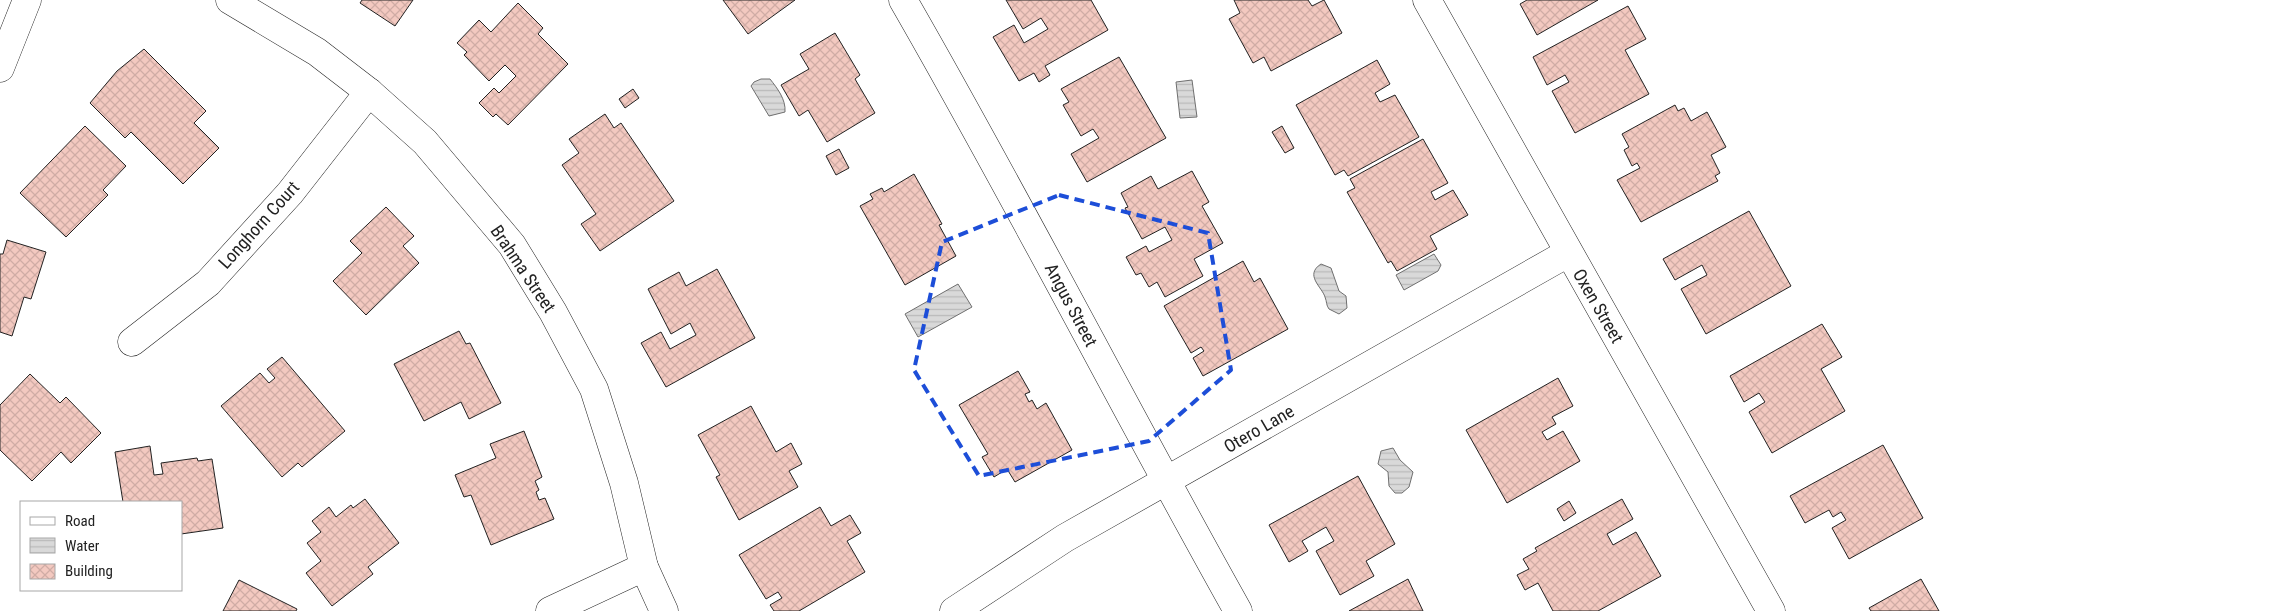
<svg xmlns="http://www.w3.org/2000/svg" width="2273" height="611" font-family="'Roboto Condensed',sans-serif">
<defs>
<pattern id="water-rules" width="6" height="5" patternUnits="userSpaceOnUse" patternTransform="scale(1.25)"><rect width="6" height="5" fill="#d9d9d9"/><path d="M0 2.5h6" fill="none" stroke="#bababa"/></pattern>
<pattern id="building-cross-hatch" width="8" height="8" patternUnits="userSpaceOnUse" patternTransform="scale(1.25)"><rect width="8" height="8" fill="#f3c9c0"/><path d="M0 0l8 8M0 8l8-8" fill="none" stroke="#d0aca5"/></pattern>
</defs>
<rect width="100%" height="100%" fill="#fff"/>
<g fill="url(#water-rules)" stroke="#6f6f6f">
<path d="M 761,79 L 770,79 C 777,88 786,99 785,112 L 769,116 L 751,86 L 754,82 Z"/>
<path d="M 1192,80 L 1197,117 L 1180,118 L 1176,82 Z"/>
<path d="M 1434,254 L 1441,265 L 1438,271 L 1404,290 L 1396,275 Z"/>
<path d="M 1321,264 L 1331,268 L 1339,291 L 1346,296 L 1347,308 L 1339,314 L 1329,309 C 1326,305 1327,302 1325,297 C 1322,287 1304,275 1321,264 Z"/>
<path d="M 958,284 L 972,307 L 918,337 L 905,314 Z"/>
<path d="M 1393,448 L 1400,460 L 1413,472 L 1409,487 L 1402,493 L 1395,493 L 1389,486 L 1388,472 L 1378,464 L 1381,451 Z"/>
</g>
<g fill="url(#building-cross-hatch)" stroke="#222">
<path d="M 362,0 L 413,0 L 395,26 L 360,3 Z"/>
<path d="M 723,0 L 795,0 L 748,34 Z"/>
<path d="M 1006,0 L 1091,0 L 1108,30 L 1045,66 L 1050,75 L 1039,82 L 1034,73 L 1019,81 L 993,37 L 1014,25 L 1024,43 L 1048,29 L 1041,18 L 1023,29 Z"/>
<path d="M 1234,0 L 1308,0 L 1312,6 L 1324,0 L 1342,33 L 1271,71 L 1264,57 L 1253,63 L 1229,19 L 1240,13 Z"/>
<path d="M 1527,0 L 1598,0 L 1537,35 L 1520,4 Z"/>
<path d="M 518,3 L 543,28 L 538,34 L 568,64 L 508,125 L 496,114 L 493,117 L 479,103 L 494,88 L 499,93 L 516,76 L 505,65 L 489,81 L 464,55 L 467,52 L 457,43 L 479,20 L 491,32 Z"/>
<path d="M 1628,6 L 1646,39 L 1625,50 L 1649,94 L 1575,133 L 1552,91 L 1569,82 L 1565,75 L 1547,85 L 1533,57 Z"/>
<path d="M 835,33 L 860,75 L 855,79 L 875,113 L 827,142 L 808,110 L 799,116 L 781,85 L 809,69 L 800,54 Z"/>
<path d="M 144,49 L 206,111 L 194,123 L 219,148 L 183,184 L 131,132 L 125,138 L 90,103 L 117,71 Z"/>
<path d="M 1119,57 L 1166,138 L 1087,182 L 1071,154 L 1099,138 L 1093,129 L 1081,136 L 1063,105 L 1069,102 L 1061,89 Z"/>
<path d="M 1377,60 L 1390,84 L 1375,93 L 1380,102 L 1395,95 L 1419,137 L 1348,176 L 1344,170 L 1335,175 L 1296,105 Z"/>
<path d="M 633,89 L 639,98 L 625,108 L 619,99 Z"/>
<path d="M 1675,105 L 1678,111 L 1684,108 L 1691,121 L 1707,112 L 1726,147 L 1711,155 L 1720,173 L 1715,176 L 1718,181 L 1641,222 L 1617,180 L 1640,168 L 1637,163 L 1632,166 L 1624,150 L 1629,147 L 1622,134 Z"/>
<path d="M 605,114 L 614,128 L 621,123 L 674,201 L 600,251 L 581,224 L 596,214 L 562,165 L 579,153 L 569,139 Z"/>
<path d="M 85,126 L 126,166 L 103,190 L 108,195 L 66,237 L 20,193 Z"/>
<path d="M 1282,126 L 1294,148 L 1285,153 L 1272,132 Z"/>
<path d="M 1423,139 L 1448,183 L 1431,192 L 1435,200 L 1453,190 L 1468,215 L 1430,236 L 1437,249 L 1397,271 L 1391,261 L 1388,263 L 1347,192 L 1355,188 L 1350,179 Z"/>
<path d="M 839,149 L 849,168 L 836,175 L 826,156 Z"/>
<path d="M 1192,171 L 1209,202 L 1202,206 L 1223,243 L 1194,259 L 1203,276 L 1165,297 L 1157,282 L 1149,287 L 1141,273 L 1136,275 L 1126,257 L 1146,246 L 1149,252 L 1172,240 L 1165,227 L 1142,239 L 1125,208 L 1128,207 L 1121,193 L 1151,176 L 1158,189 Z"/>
<path d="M 914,174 L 942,224 L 939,225 L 956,256 L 905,285 L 860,206 L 873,199 L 870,194 L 882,188 L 884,192 Z"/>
<path d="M 386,207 L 414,236 L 403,246 L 419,263 L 366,315 L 333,281 L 362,253 L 350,241 Z"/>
<path d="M 1749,211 L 1791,286 L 1706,334 L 1681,289 L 1707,275 L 1702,265 L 1675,280 L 1663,259 Z"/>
<path d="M 7,240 L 46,252 L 31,299 L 24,297 L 12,336 L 0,332 L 0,254 L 3,254 Z"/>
<path d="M 1243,261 L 1254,282 L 1260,278 L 1288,329 L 1203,376 L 1193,358 L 1204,351 L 1201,347 L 1191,353 L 1164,306 Z"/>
<path d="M 717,269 L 755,338 L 666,387 L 641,343 L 661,332 L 670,349 L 696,335 L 690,323 L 671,334 L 648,289 L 679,272 L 686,286 Z"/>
<path d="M 1822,324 L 1842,357 L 1821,369 L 1845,411 L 1772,453 L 1749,412 L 1765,402 L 1759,393 L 1744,402 L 1730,376 Z"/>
<path d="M 459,331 L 466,344 L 470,343 L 501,403 L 469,419 L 461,402 L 424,421 L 394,364 Z"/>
<path d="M 282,357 L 345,431 L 302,467 L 298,463 L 282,477 L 221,406 L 260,373 L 269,383 L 275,378 L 267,369 Z"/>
<path d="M 1018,371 L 1030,392 L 1025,394 L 1029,402 L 1032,400 L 1037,409 L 1046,403 L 1072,450 L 1015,482 L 1007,469 L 994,477 L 982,457 L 988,454 L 959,405 Z"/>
<path d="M 30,374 L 60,403 L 66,397 L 101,433 L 71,463 L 61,452 L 32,481 L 0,450 L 0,405 Z"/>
<path d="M 1558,378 L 1573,406 L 1552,417 L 1556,424 L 1542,432 L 1547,440 L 1563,431 L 1580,461 L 1507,503 L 1466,430 Z"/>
<path d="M 751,406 L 776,452 L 791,443 L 802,464 L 789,471 L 798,487 L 739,520 L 716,477 L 720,475 L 698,435 Z"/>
<path d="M 524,431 L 542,477 L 535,481 L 539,490 L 536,492 L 539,500 L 545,498 L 554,519 L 491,545 L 471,495 L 464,497 L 455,475 L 496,458 L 490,444 Z"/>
<path d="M 1883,445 L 1923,518 L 1849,559 L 1832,528 L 1846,520 L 1841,512 L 1833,517 L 1829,510 L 1805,523 L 1790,496 Z"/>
<path d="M 150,446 L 154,475 L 163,474 L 161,463 L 197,458 L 198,461 L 212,459 L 223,528 L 181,534 L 181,502 L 123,502 L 115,452 Z"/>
<path d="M 1358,476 L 1395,544 L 1366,561 L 1374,576 L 1340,595 L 1316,551 L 1334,541 L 1326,527 L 1302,541 L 1308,551 L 1289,562 L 1269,525 Z"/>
<path d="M 365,499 L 399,543 L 368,567 L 373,574 L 332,606 L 306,573 L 321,561 L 307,543 L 321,532 L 312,521 L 329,507 L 336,517 L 351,505 L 353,508 Z"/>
<path d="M 1622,499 L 1633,519 L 1607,534 L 1613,545 L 1636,532 L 1661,576 L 1598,611 L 1553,611 L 1538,583 L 1525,590 L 1517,575 L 1529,569 L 1523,559 L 1537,551 L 1535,548 Z"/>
<path d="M 1569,501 L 1576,513 L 1564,521 L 1557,509 Z"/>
<path d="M 820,507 L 831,526 L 850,515 L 861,533 L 847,541 L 865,572 L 799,611 L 774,611 L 770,605 L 782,598 L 778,592 L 766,599 L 739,555 Z"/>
<path d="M 1408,579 L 1423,611 L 1349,611 Z"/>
<path d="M 1921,579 L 1939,611 L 1871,611 L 1869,608 Z"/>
<path d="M 239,580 L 297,609 L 296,611 L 223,611 Z"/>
</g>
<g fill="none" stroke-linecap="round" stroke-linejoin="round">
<defs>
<g id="minor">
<path d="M 230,0 L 317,52 L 369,92 L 425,142 L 512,245 L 553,312 L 594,389 L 624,483 L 644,567 L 664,611"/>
<path d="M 903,0 C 1019,201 1124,408 1238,611"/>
<path d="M 1427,0 L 1771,611"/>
<path d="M 0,68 L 27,0"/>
<path d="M 132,342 L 208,283 L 290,193 L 369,92"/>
<path d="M 550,611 L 644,567"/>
<path d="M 954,611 L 1065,538 L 1568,253"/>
</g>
</defs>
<use href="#minor" stroke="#222" stroke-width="29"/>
<use href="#minor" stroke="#fff" stroke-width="28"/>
</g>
<path fill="none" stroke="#1d4ed8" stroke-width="4" stroke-dasharray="10 6" stroke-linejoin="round" d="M 1059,195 L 1208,233 L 1231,370 L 1149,441 L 979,476 L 914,370 L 942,242 Z"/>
<g text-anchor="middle" stroke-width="4" stroke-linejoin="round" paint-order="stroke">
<g font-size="18" fill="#222" stroke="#fff">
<text transform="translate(259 225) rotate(-48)" y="6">Longhorn Court</text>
<text transform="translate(523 269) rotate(56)" y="6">Brahma Street</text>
<text transform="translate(1071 305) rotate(62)" y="6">Angus Street</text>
<text transform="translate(1598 306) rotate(60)" y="6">Oxen Street</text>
<text transform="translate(1259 429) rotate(-30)" y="6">Otero Lane</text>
</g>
</g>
<rect x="20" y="501" width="162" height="90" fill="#ffffff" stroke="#a7a7a7"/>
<rect x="30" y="517" width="25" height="8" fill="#ffffff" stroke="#a7a7a7"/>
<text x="65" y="526" font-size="15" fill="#222222">Road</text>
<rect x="30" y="538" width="25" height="15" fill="url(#water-rules)" stroke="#a7a7a7"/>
<text x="65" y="551" font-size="15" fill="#222222">Water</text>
<rect x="30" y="564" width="25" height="15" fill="url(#building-cross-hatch)" stroke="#a7a7a7"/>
<text x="65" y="576" font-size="15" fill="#222222">Building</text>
</svg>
